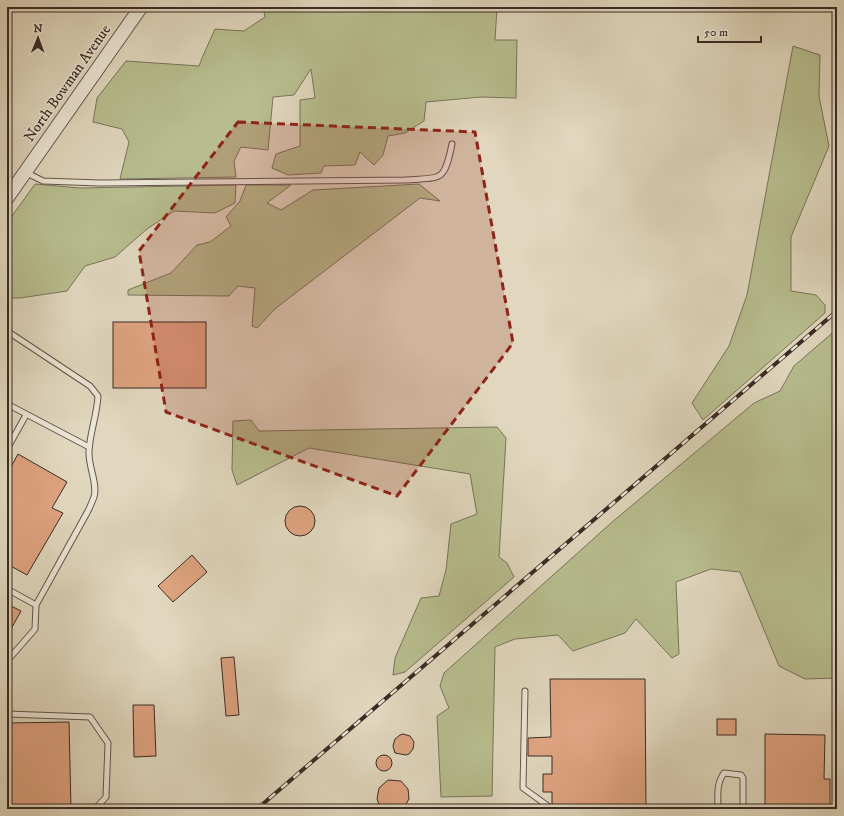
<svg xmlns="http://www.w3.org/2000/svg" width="844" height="816" font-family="'IM FELL DW Pica',serif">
<rect width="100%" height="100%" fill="#e0d7be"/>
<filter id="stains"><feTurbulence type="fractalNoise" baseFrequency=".005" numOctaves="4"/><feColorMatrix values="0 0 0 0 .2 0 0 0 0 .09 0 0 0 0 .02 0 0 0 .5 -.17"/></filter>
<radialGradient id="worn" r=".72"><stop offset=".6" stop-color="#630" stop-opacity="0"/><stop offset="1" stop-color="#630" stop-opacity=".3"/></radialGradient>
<g fill="#b7bd8e" stroke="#79745a">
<path d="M 263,7 L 497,7 L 495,40 L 517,40 L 516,98 L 481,97 L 426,102 L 424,121 L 405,133 L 388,136 L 383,155 L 374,165 L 360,152 L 355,165 L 324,166 L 321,173 L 288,175 L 272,168 L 276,154 L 300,146 L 300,100 L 315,98 L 311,69 L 294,95 L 273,97 L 268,150 L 241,147 L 234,161 L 236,177 L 120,179 L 129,142 L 122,129 L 93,122 L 97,98 L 126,61 L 199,66 L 202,58 L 215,29 L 244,31 L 265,17 Z"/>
<path d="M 793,46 L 820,55 L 819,96 L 829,146 L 791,237 L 791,291 L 816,295 L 825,305 L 825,313 L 703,420 L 692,403 L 729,346 L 747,295 Z"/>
<path d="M 35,184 L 80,188 L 236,185 L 235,203 L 215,213 L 174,211 L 147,229 L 115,257 L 85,266 L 67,291 L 20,298 L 7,298 L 7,223 Z"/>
<path d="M 419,184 L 440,201 L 420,198 L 276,308 L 257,328 L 252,326 L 255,288 L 238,286 L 229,296 L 128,295 L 128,290 L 171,273 L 197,245 L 210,242 L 231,226 L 226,217 L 240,201 L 246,185 L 291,185 L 267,203 L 281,210 L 313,190 Z"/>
<path d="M 837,329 L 837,678 L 805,679 L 779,666 L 740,572 L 711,569 L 676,582 L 679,654 L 672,658 L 636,619 L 625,633 L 573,651 L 558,635 L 515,639 L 495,647 L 492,796 L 441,797 L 437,716 L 449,708 L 440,686 L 444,673 L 611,523 L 754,403 L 780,391 L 794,366 Z"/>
<path d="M 251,420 L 259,431 L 497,427 L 506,438 L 499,557 L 507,563 L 514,577 L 405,672 L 393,675 L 395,658 L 421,598 L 439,596 L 446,570 L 451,524 L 477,514 L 470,474 L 309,448 L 237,485 L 232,470 L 233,421 Z"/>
</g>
<g fill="#dea380" stroke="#3b2b25">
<rect x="113" y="322" width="93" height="66"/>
<path d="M 18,454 L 67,482 L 52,508 L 63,513 L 27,575 L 7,564 L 7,474 Z"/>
<circle cx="300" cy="521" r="15"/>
<path d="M 192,555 L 207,572 L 173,602 L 158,586 Z"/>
<path d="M 7,604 L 21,611 L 7,636 Z"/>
<path d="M 234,657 L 239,715 L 226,716 L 221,658 Z"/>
<path d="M 550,679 L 645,679 L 646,809 L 552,809 L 552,792 L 543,792 L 543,774 L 552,774 L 552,756 L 528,756 L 528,738 L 551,737 Z"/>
<path d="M 133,705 L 154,705 L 156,756 L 134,757 Z"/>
<rect x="717" y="719" width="19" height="16"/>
<path d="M 69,722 L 71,809 L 7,809 L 7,723 Z"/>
<path d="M 403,734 L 410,736 L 414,742 L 413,749 L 409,754 L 406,755 L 395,753 L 393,746 L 395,739 L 400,735 Z"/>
<path d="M 765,734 L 825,735 L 824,779 L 830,779 L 830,809 L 765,809 Z"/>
<circle cx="384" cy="763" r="8"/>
<path d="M 388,780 L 401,781 L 408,789 L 409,799 L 403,809 L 384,809 L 379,804 L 377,799 L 379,788 Z"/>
</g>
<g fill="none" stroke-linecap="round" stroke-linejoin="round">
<defs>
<g id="service">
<path d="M 25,172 L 43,181 L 100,183 L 405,180 C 442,177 444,183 452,144"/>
<path d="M 7,331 L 90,386 L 98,396 C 97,415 90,432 89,451 C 88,466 98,484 94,497 C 92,502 90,507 88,511 L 36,605 L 7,589"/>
<path d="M 7,404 L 89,447"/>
<path d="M 7,449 L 26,415"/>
<path d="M 7,661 L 35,629 L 36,605"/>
<path d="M 525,691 L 523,788 L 548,806 L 548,809"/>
<path d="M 7,714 L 90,717 L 108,743 L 106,797 L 95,809"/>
<path d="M 718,809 C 718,796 716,784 724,773 L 741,775 L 743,778 L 743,809"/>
</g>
<path id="tertiary" d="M 7,198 L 141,7"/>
</defs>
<use href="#service" stroke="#64564b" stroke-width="7"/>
<use href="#tertiary" stroke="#64564b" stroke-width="15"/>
<use href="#service" stroke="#ebe5d5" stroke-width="5"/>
<use href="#tertiary" stroke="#ebe5d5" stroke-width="13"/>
<defs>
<path id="rail" d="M 257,809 L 837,311"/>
</defs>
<use href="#rail" stroke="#3b2b25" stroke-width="4"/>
<use href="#rail" stroke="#ebe5d5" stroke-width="2.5" stroke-dasharray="8" stroke-linecap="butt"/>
</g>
<path fill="#8f2418" fill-opacity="0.2" stroke="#8f2418" stroke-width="3" stroke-dasharray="8 5" stroke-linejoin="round" d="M 238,122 L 475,132 L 513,343 L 397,496 L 166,412 L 139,251 Z"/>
<g text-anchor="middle" stroke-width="3" stroke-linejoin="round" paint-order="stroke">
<g font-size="15" fill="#3b2b25" stroke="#ebe5d5">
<text transform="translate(67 83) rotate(-55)" y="5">North Bowman Avenue</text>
</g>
</g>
<rect width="844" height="816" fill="none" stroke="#e0d7be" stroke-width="24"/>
<rect x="8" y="8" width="828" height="800" fill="none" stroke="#3b2b25" stroke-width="2"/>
<rect x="12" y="12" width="820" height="792" fill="none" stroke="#3b2b25"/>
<g transform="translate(38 38) rotate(1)" stroke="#ebe5d5" stroke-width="3" paint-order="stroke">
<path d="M0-3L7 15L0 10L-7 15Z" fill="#3b2b25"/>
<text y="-6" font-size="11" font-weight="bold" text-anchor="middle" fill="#3b2b25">N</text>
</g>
<path d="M698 36v6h63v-6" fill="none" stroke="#3b2b25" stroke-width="2"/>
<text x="704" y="36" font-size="12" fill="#3b2b25" stroke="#ebe5d5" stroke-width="3" paint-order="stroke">50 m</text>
<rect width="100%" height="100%" filter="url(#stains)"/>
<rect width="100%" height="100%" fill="url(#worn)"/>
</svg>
